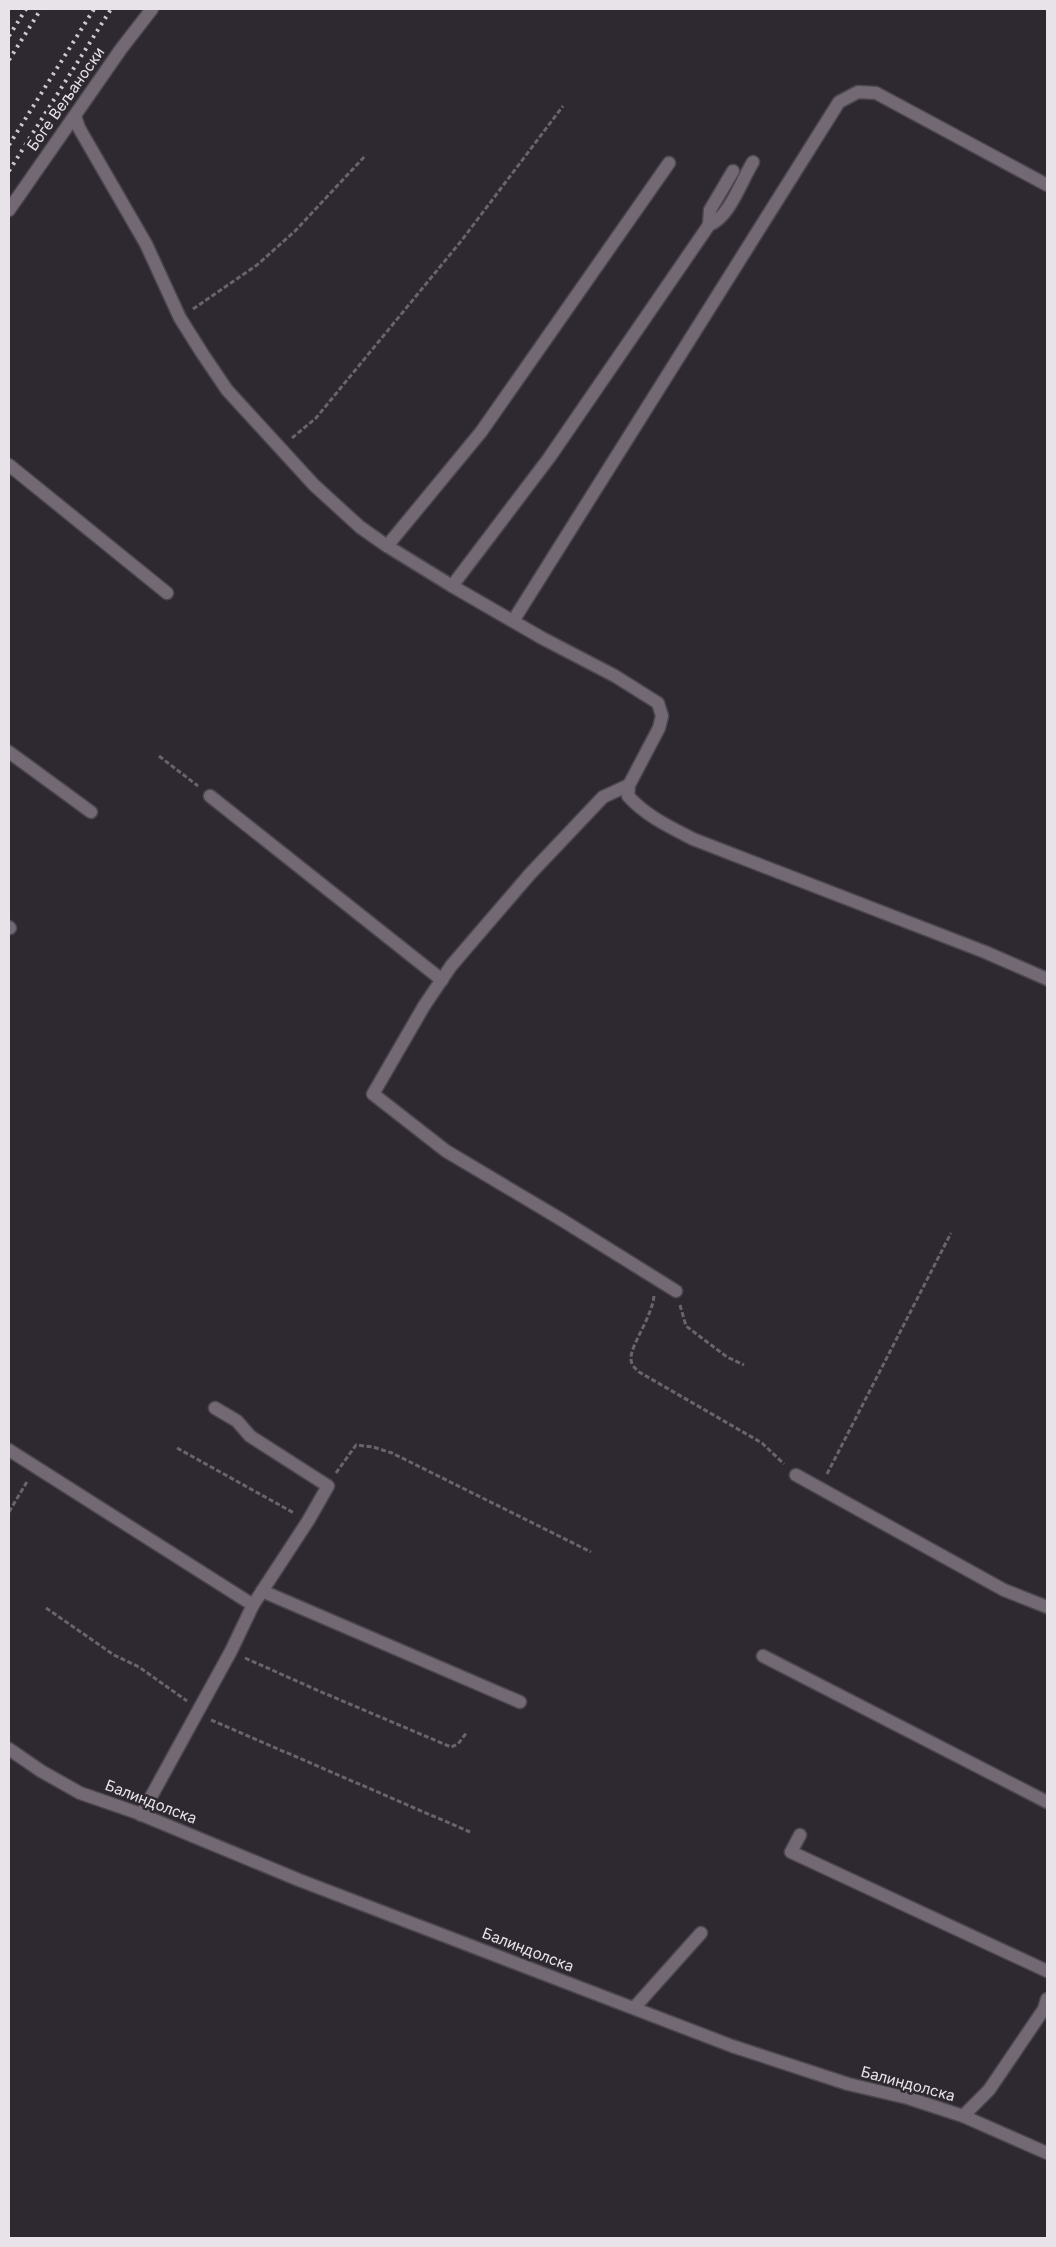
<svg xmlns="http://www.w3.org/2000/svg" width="1056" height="2247" font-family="Inter,sans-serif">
<rect width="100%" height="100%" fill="#2e2930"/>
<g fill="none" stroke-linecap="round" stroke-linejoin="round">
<defs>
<g id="minor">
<path d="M 75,116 L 79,128 L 146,244 L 180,318 L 202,353 L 227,390 L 314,485 L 360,527 L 387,546 L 452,586 L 542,638 L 615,676 L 658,703 L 662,716 L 659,728 L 629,785 L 628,796 C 646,816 670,827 693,839 L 985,952 L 1047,979"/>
<path d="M 9,210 L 121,49 L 152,9"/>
<path d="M 709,225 C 730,217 741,181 753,162"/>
<path d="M 9,465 L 167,593"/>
<path d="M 387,546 L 481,432 L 669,163"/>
<path d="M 452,586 L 549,458 L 709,225 L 710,210 L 733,171"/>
<path d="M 513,621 L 839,102 L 858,92 L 876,93 L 1047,185"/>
<path d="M 9,752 L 91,812"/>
<path d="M 629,785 L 603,797 L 530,874 L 451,966 L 424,1006 L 373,1094 L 446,1151 L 562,1220 L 676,1291"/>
<path d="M 210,796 L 442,980"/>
<path d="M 9,927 L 10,928"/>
<path d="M 9,1450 L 253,1605"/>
<path d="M 796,1475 L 1004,1590 L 1047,1607"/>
<path d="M 262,1591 L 520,1702"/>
<path d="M 763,1656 L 1047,1802"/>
<path d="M 9,1749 L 41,1771 L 80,1793 L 135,1812 L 299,1880 L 732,2046 L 848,2084 L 908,2098 L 963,2116 L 1047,2153"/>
<path d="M 141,1815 L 231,1651 L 253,1605 L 308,1521 L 328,1486 L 250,1436 L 237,1421 L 215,1408"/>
<path d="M 800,1835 L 791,1852 L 1047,1971"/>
<path d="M 634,2008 L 701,1933"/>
<path d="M 963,2116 L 989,2090 L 1044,2009 L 1047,1999"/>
</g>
</defs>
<use href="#minor" stroke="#4c474d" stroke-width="15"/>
<g stroke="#69646b" stroke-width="3" stroke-dasharray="5 2.5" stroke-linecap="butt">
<path d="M 193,309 L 257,265 L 295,231 L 366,155"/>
<path d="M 292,438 L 316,418 L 462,240 L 563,106"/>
<path d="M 159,756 L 198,786"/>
<path d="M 654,1296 C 652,1317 630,1346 631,1359 C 631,1365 635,1368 639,1372 L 762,1443 L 784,1464"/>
<path d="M 680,1305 L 686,1326 L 727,1357 L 744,1365"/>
<path d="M 177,1448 L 294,1513"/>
<path d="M 336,1473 L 356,1445 L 373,1447 L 392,1453 L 591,1552"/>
<path d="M 827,1474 L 951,1233"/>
<path d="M 9,1512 L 28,1480"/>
<path d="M 46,1608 L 114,1655 L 139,1667 L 187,1701"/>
<path d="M 245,1658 L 319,1691 L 451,1747 L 458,1744 L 467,1732"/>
<path d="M 211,1720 L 470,1832"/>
</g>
<use href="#minor" stroke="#726974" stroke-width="12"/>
<g stroke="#cdc9ce" stroke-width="4" stroke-dasharray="2.5 5" stroke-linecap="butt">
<path d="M 9,36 L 26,9"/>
<path d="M 9,60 L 41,9"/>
<path d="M 9,145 L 94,9"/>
<path d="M 9,171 L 111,9"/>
</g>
</g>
<g text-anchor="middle" stroke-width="5" stroke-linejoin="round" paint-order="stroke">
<g font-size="15" fill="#e7e3e8" stroke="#2e2930">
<text transform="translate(66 99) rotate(-55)" y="5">Боге Вељаноски</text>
<text transform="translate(151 1802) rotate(21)" y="5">Балиндолска</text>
<text transform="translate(528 1950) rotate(21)" y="5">Балиндолска</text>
<text transform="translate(908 2084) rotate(15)" y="5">Балиндолска</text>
</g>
</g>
<rect width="1056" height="2247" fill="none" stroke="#e7e3e8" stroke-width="20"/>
</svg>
